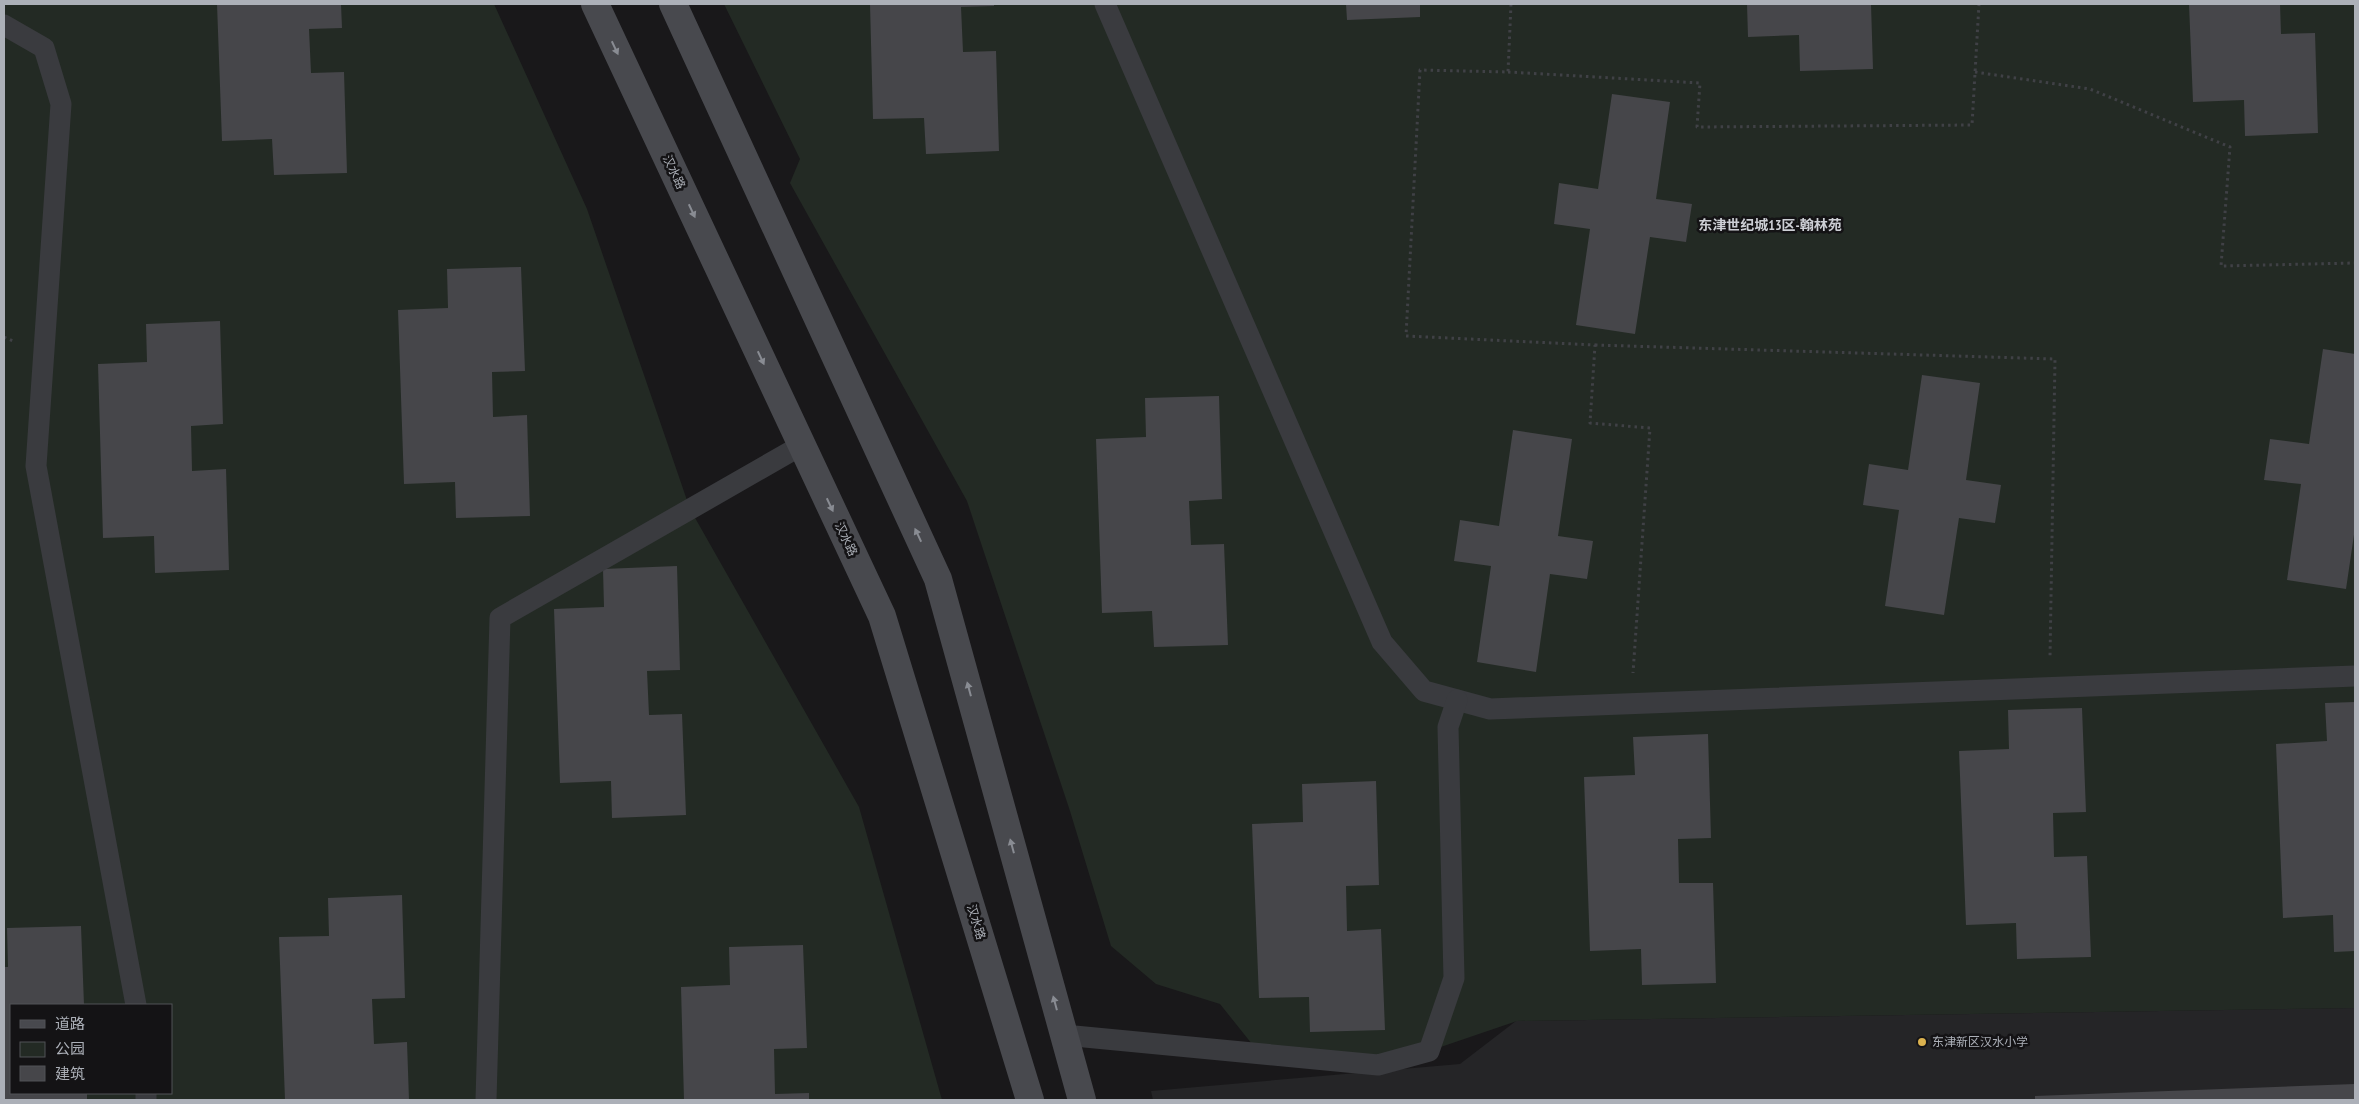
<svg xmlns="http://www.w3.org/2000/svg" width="2359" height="1104" font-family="'PT Sans Narrow','Noto Sans SC',sans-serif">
<rect width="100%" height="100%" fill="#19181a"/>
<path fill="#252527" d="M 2355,1008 L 2355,1100 L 1153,1100 L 1151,1091 L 1460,1064 L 1516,1021 Z"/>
<g fill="#232a24" fill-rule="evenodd">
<path d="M 4,4 L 494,4 L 587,209 L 690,509 L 859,807 L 942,1100 L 4,1100 ZM 11,1005 L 171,1005 L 171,1093 L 11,1093 Z"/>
<path d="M 724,4 L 2355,4 L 2355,1008 L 1517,1021 L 1429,1051 L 1378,1065 L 1260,1054 L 1220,1004 L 1156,984 L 1111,946 L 1070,811 L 967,501 L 790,183 L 800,159 Z"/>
</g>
<g fill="#46464a">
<path d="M 217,4 L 341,4 L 342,28 L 309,29 L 311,73 L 344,72 L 347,173 L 274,175 L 272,139 L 222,141 Z"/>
<path d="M 870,4 L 994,4 L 994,6 L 961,7 L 963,52 L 996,51 L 999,151 L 926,154 L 924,118 L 873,119 Z"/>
<path d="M 1346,4 L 1420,4 L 1420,17 L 1347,20 Z"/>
<path d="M 1747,4 L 1871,4 L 1873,69 L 1800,71 L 1799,35 L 1748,37 Z"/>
<path d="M 2189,4 L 2280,4 L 2281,34 L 2315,33 L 2318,133 L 2245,136 L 2244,100 L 2193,102 Z"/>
<path d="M 1612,94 L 1670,102 L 1656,199 L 1692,204 L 1686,242 L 1650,237 L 1635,334 L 1576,325 L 1590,229 L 1554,224 L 1559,183 L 1598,189 Z"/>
<path d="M 521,267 L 525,371 L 492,372 L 493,417 L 527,415 L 530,516 L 456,518 L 455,482 L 404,484 L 398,310 L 448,308 L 447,269 Z"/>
<path d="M 220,321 L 223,424 L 191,426 L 192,471 L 226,469 L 229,570 L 155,573 L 154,536 L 103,538 L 98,364 L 147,362 L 146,324 Z"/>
<path d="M 2323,349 L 2355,354 L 2355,528 L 2346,589 L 2287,580 L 2301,484 L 2264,480 L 2270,439 L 2309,444 Z"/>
<path d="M 1922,375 L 1980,383 L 1966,480 L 2001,485 L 1995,523 L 1959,518 L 1944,615 L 1885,606 L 1899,510 L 1863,505 L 1869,464 L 1908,470 Z"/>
<path d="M 1219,396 L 1222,499 L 1189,501 L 1191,545 L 1224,544 L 1228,645 L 1154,647 L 1152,611 L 1102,613 L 1096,439 L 1146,437 L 1145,398 Z"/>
<path d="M 1513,430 L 1572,439 L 1558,536 L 1593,541 L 1587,579 L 1550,574 L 1536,672 L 1477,662 L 1491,566 L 1454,561 L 1460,520 L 1499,526 Z"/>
<path d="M 677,566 L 680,670 L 647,671 L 649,715 L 682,714 L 686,815 L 612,818 L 611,781 L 560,783 L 554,609 L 604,607 L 603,569 Z"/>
<path d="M 2355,702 L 2355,951 L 2334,952 L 2333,915 L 2283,918 L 2276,744 L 2327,741 L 2325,703 Z"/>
<path d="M 2082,708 L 2086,812 L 2053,813 L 2054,857 L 2087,856 L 2091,957 L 2017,959 L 2016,923 L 1966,925 L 1959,751 L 2009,749 L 2008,710 Z"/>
<path d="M 1708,734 L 1711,838 L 1678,839 L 1679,883 L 1713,883 L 1716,983 L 1642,985 L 1641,949 L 1590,951 L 1584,777 L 1635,775 L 1633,737 Z"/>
<path d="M 1376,781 L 1379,885 L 1346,886 L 1347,931 L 1381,929 L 1385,1030 L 1310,1032 L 1309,997 L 1259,998 L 1252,824 L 1303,822 L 1302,784 Z"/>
<path d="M 402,895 L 405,998 L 372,999 L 374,1044 L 407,1042 L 409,1100 L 285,1100 L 279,937 L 329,936 L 328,898 Z"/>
<path d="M 81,926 L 84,1005 L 11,1005 L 11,1093 L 87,1093 L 87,1100 L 4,1100 L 4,967 L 8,967 L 7,928 Z"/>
<path d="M 803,945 L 807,1048 L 774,1049 L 775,1094 L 809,1093 L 809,1100 L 684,1100 L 681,987 L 730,985 L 729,947 Z"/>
<path d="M 2355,1084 L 2355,1100 L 2035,1100 L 2035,1096 Z"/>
</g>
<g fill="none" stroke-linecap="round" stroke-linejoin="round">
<g stroke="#404146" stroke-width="3" stroke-dasharray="2.5 4" stroke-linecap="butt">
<path d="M 1511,4 L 1508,72 L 1420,70 L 1406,336 L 1595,345 L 1590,423 L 1650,428 L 1633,673"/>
<path d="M 1508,72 L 1700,83 L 1697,127 L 1972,125 L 1979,4"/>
<path d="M 1975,72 L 2090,89 L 2230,147 L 2221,266 L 2355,263"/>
<path d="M 4,337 L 13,341"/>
<path d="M 1595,345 L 2055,359 L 2050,657"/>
</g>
<g stroke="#3a3b3f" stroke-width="21">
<path d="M 1105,4 L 1382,642 L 1424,691 L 1490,709 L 2355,676"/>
<path d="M 4,25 L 44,48 L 61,104 L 36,466 L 136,1005"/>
<path d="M 1064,1035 L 1378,1065 L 1429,1051 L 1454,978 L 1448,727 L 1457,700"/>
<path d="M 146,1100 L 146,1093"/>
<path d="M 486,1100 L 500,618 L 802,445"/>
</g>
<g stroke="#48494e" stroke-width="28">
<path d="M 595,4 L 882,616 L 1030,1100"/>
<path d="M 673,4 L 938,579 L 1082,1100"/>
</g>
</g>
<defs><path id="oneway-solid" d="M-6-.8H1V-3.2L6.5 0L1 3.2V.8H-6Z" transform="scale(1.25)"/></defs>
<g fill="#898c93">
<use href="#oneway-solid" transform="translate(615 48) rotate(65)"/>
<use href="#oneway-solid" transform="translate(692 211) rotate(65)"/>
<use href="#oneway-solid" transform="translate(761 358) rotate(65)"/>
<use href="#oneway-solid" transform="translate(830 505) rotate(65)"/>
<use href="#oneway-solid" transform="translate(918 535) rotate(-115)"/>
<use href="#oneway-solid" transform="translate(969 689) rotate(-105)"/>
<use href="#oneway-solid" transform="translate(1012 846) rotate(-105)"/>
<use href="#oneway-solid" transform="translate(1055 1003) rotate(-105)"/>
</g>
<circle fill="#dbb24f" stroke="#141315" stroke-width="2" cx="1922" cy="1042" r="5"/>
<g text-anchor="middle" stroke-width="5" stroke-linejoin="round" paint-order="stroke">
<g font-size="12" fill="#acb0b8" stroke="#141315">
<text transform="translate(674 172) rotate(65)" y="4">汉水路</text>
<text transform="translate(846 539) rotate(65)" y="4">汉水路</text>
<text transform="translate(976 922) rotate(73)" y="4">汉水路</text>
</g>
<g font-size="12" fill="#acb0b8" stroke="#141315" text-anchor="start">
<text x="1932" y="1046">东津新区汉水小学</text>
</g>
<g font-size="14" font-weight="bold" fill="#cdcfd5" stroke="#141315">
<text x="1770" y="230">东津世纪城13区-翰林苑</text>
</g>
</g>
<rect width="2359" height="1104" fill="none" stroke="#acb0b8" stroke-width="10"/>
<rect x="10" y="1004" width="162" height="90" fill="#141315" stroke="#515256"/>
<rect x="20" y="1020" width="25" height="8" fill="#48494e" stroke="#515256"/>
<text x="55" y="1029" font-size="15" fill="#acb0b8">道路</text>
<rect x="20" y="1042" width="25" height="15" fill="#232a24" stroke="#515256"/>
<text x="55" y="1054" font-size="15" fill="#acb0b8">公园</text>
<rect x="20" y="1066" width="25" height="15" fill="#46464a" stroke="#515256"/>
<text x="55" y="1079" font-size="15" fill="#acb0b8">建筑</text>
</svg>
